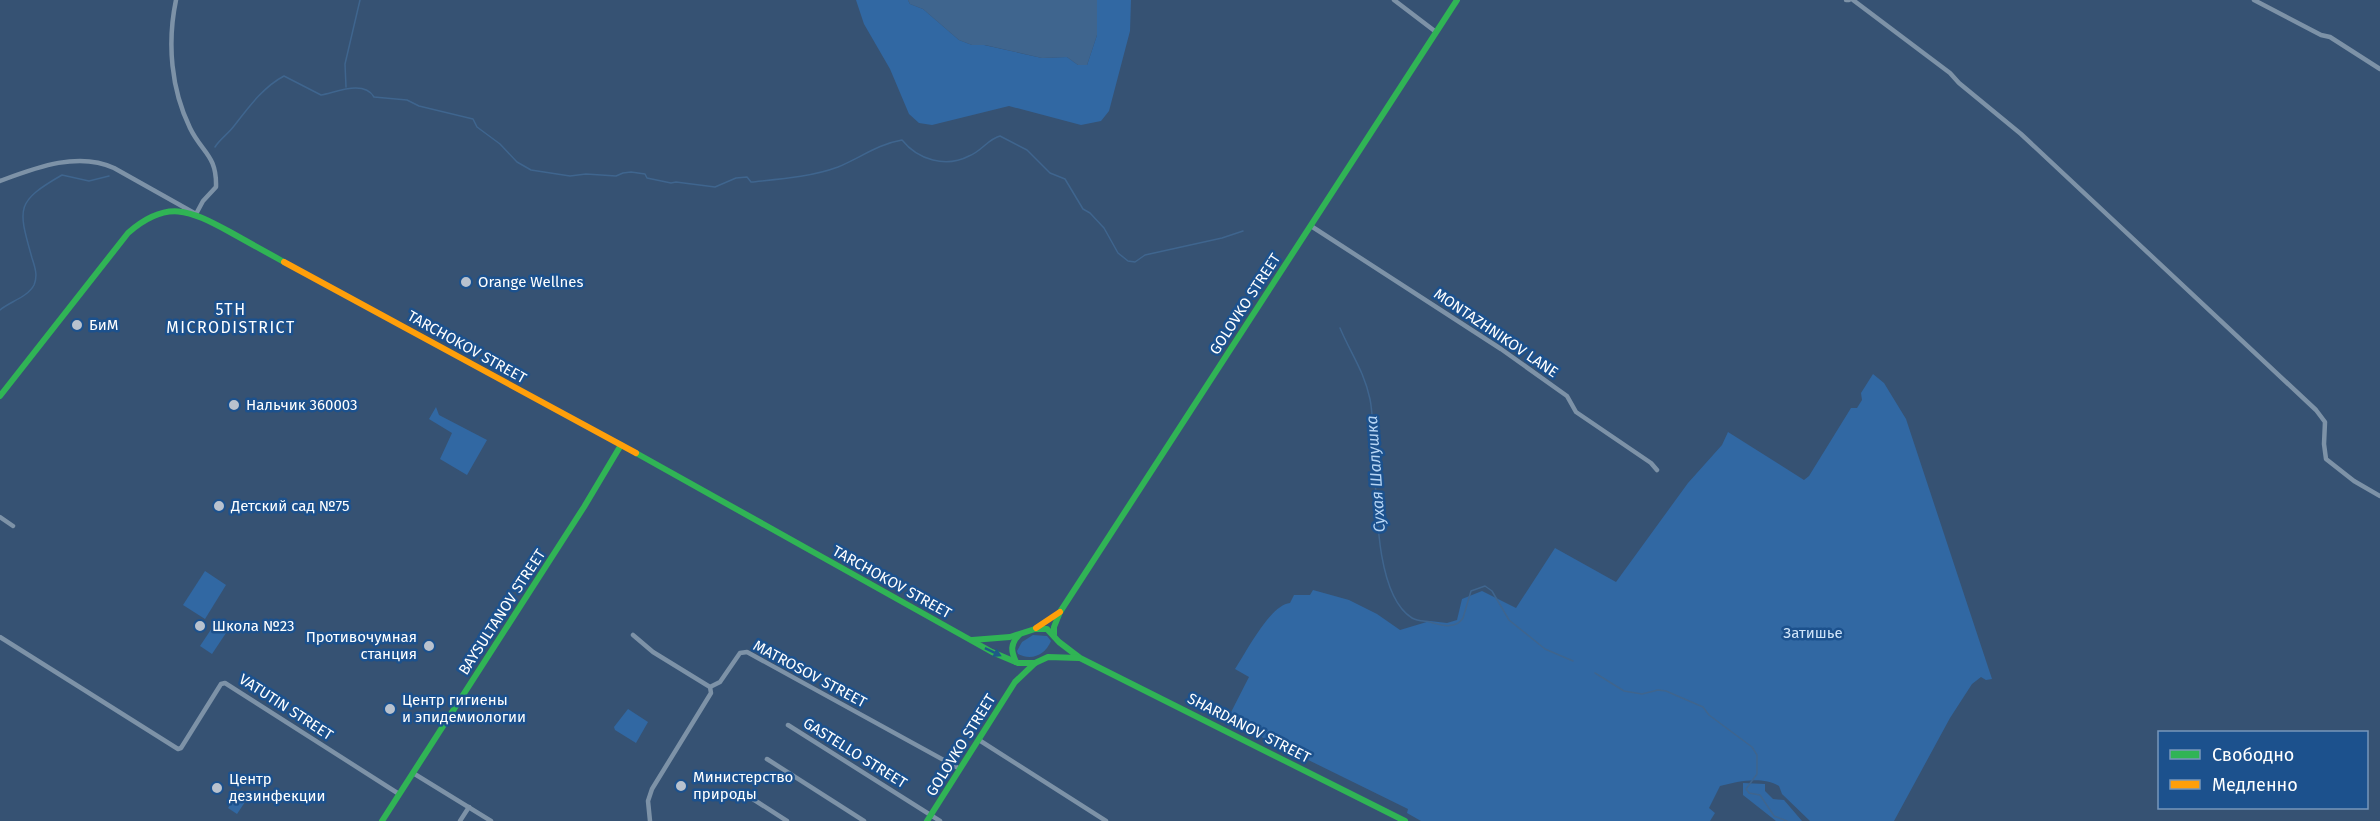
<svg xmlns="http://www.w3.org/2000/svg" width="2380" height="821" font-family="'Fira Sans',sans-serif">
<rect width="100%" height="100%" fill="#365273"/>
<g fill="#3168a3">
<path d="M 856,0 L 908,0 L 910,4 L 923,9 L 959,40 L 972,45 L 984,45 L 1042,58 L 1067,57 L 1078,65 L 1087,65 L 1097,35 L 1097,0 L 1131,0 L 1130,31 L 1109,111 L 1101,121 L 1081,125 L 1009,106 L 932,125 L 919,123 L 909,114 L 890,69 L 864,24 Z"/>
<path d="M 1873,374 L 1884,383 L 1906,419 L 1992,679 L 1986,680 L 1981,677 L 1972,684 L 1950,718 L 1894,821 L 1810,821 L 1782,794 L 1779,786 C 1762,776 1739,781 1720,786 L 1709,808 L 1715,813 L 1710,821 L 1421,821 L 1407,813 L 1408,809 L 1227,720 L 1249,677 L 1235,669 C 1247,651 1270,605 1290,603 L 1294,595 L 1310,595 L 1313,590 L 1349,600 L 1377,614 L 1400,630 L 1430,621 L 1447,623 L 1457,620 L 1462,599 L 1482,591 L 1516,608 L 1555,548 L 1616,582 L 1688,483 L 1722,445 L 1728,432 L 1804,480 L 1809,476 L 1851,408 L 1857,408 L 1862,400 L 1861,393 Z"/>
<path d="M 436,407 L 439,415 L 487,440 L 467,475 L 440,459 L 452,433 L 429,419 Z"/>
<path d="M 205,571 L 226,585 L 205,619 L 183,605 Z"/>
<path d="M 216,622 L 228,630 L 212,654 L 200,646 Z"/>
<path d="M 1033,635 L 1047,636 L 1051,641 C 1045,655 1032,661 1018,654 L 1017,651 L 1022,642 Z"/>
<path d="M 628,709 L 648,722 L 636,743 L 615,730 L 614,727 Z"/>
<path d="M 1743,783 L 1765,784 L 1765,791 L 1773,799 L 1784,800 L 1802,821 L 1776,821 L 1743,795 Z"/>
<path d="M 236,796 L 245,802 L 237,814 L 228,808 Z"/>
</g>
<path fill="#3f658e" d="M 908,0 L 1097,0 L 1097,35 L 1087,65 L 1078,65 L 1067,57 L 1042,58 L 985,45 L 972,45 L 959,40 L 923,9 L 910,4 Z"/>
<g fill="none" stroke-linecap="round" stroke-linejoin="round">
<g stroke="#3f658e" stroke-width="1.5">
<path d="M 346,87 L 345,64 L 360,0"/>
<path d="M 215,147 C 220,139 228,134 234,126 C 248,108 263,87 284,76 L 321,95 C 337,92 364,80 374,97 L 407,100 L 419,106 L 473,119 L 477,127 L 500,144 L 517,162 L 531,170 L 570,176 L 586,174 L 616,176 L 623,173 L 631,172 L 645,174 L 647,178 L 671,183 L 676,182 L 715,187 L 736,178 L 747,177 L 751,182 C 780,179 811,177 838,167 C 860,158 878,144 902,140 C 918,160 946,168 969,156 C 982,151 988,139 1000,136 L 1027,150 L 1050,173 L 1065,179 L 1083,209 L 1090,213 L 1104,228 L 1118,253 L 1128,261 L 1135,262 L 1145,255 L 1222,238 L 1243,231"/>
<path d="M 0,310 C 9,302 28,297 34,285 C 38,276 35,267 32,258 C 18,208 15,202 62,175 L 89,181 L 109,176"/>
<path d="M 1340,328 C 1351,354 1364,371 1370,399 C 1380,450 1365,589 1412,618 C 1417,621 1424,621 1430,622 C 1441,625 1455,630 1463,618 L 1471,591 L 1485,586 L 1492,591 L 1509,620 L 1545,649 L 1573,661"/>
<path d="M 1595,673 L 1624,691 L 1642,694 L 1658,690 L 1666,691 L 1703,707 L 1709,715 L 1752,747 L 1757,755 L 1757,774 L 1746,789 L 1749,793 L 1760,795 L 1774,816 L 1787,821"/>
</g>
<g stroke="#7d92a7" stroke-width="4.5">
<path d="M 1394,0 L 1436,32"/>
<path d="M 1846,0 L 1849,0"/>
<path d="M 1853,0 L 1950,73 L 1959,83 L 2021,134 L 2316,410 L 2325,422 L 2324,444 L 2326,459 L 2354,481 L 2380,496"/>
<path d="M 2254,0 L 2321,35 L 2330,37 L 2380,69"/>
<path d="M 0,181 C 35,168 78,151 114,168 L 196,214 L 203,201 L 216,187 C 217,155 202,153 190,128 C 171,89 167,43 176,0"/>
<path d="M 1311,226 L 1501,349 L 1567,396 L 1576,412 L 1651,463 L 1657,470"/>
<path d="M 0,517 L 13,526"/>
<path d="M 633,635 L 653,652 L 710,687 L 720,682 L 740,653 L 747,652 L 960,769"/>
<path d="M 0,637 L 178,749 L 181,748 L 221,684 L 225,683 L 399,794"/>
<path d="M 788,725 L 940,821"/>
<path d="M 979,740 L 1106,821"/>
<path d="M 767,759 L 864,821"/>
<path d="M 413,773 L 491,821"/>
<path d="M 745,794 L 787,821"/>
<path d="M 460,821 L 469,807"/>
<path d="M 650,821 L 648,801 L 652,789 L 711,693 L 710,687"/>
</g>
<g stroke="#30b455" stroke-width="6">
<path d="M 0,396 L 128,233 C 167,199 189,210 230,232 C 248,242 266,252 284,262"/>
<path d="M 636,453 L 992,652 L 1018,663 L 1035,663"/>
<path d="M 1054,635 L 1054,627 L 1060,612 L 1457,0"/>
<path d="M 972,640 L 1010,637 L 1035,629 L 1047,629 L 1059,642 L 1080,658 L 1405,821"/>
<path d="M 1016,662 C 1011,651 1010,644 1019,635"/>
<path d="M 382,821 L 584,507 L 621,445"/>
<path d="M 927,821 L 1015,682 L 1035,663 L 1048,657 L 1079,658"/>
</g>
<g stroke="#ff9f0a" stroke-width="6">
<path d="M 284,262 L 636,453"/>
<path d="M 1036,628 L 1060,612"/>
</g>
</g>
<defs><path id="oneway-solid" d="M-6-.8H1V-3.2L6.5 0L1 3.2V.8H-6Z" transform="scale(1.5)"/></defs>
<use fill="#1e5b87" href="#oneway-solid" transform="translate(993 652) rotate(26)"/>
<g fill="#b9c2ce" stroke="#1c518d" stroke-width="2">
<circle cx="466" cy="282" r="6"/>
<circle cx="77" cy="325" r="6"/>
<circle cx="234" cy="405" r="6"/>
<circle cx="219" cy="506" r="6"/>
<circle cx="200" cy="626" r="6"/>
<circle cx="429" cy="646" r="6"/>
<circle cx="390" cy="709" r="6"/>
<circle cx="681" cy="786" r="6"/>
<circle cx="217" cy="788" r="6"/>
</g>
<g text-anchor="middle" stroke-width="5" stroke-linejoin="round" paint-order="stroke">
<g font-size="15" fill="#fff" stroke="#1c518d" text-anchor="start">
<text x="478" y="287">Orange Wellnes</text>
<text x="89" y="330">БиМ</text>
<text x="246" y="410">Нальчик 360003</text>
<text x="231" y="511">Детский сад №75</text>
<text x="212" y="631">Школа №23</text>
<text x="417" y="642" text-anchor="end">Противочумная<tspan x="417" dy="17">станция</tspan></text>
<text x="402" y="705">Центр гигиены<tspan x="402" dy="17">и эпидемиологии</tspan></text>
<text x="693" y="782">Министерство<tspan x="693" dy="17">природы</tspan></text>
<text x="229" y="784">Центр<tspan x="229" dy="17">дезинфекции</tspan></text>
</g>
<g font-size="15" fill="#fff" stroke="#1c518d">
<text transform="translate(1245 304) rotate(-57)" y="5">GOLOVKO STREET</text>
<text transform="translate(1496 333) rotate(34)" y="5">MONTAZHNIKOV LANE</text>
<text transform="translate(467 347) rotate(29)" y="5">TARCHOKOV STREET</text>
<text transform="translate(892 582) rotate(29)" y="5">TARCHOKOV STREET</text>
<text transform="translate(502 612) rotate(-57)" y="5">BAYSULTANOV STREET</text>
<text transform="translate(810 674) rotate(28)" y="5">MATROSOV STREET</text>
<text transform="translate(286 707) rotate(33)" y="5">VATUTIN STREET</text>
<text transform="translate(1249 728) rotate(27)" y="5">SHARDANOV STREET</text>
<text transform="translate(961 745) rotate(-58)" y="5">GOLOVKO STREET</text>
<text transform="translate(855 753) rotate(32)" y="5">GASTELLO STREET</text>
</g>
<g font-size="15" fill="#cfe4f9" stroke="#1c518d">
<text x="1813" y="638">Затишье</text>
</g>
<g font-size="16" letter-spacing="1.5" fill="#fff" stroke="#1c518d">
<text x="231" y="315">5TH<tspan x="231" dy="18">MICRODISTRICT</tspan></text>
</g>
<g font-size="16" font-style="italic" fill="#b5d4f4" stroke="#1c518d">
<text transform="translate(1375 474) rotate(-94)" y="6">Сухая Шалушка</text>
</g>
</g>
<rect x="2158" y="731" width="210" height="78" fill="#1c518d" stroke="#7797bb" stroke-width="1.5"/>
<rect x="2170" y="750" width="30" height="9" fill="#30b455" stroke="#7797bb" stroke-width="1.5"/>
<text x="2212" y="761" font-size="18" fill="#ffffff">Свободно</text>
<rect x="2170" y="780" width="30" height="9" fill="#ff9f0a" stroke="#7797bb" stroke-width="1.5"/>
<text x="2212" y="791" font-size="18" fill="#ffffff">Медленно</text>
</svg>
